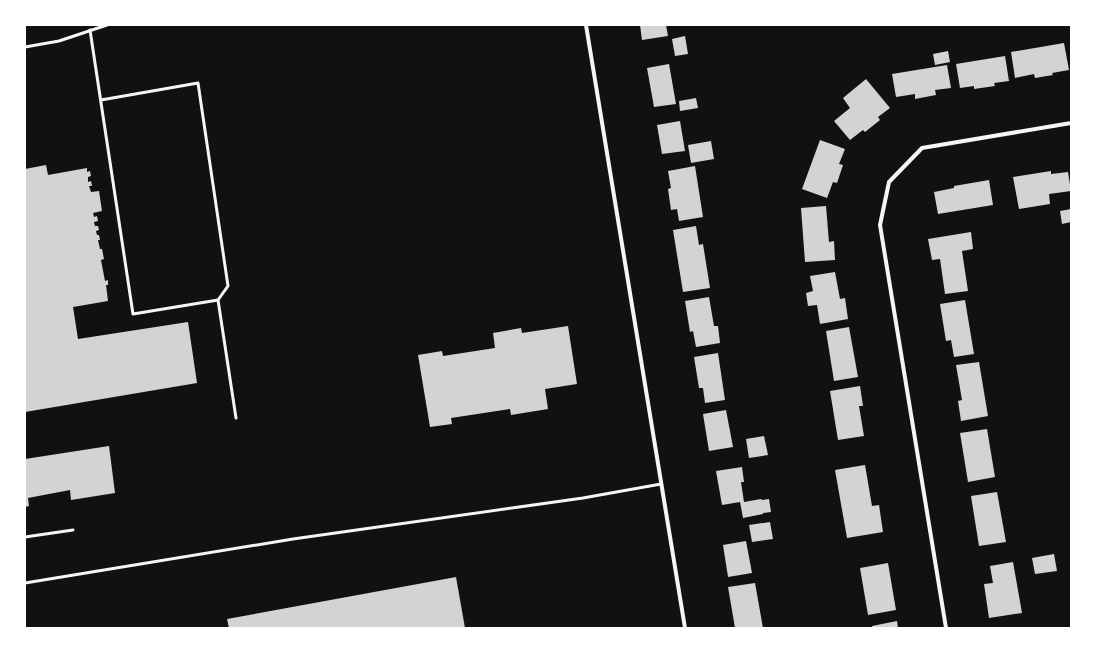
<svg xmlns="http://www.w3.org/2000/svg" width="1096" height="653" font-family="'Noto Serif',serif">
<rect width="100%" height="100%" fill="#111"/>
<g fill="#d3d3d3">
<path d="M 640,25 L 666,25 L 668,36 L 642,40 Z"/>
<path d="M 685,36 L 688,54 L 675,56 L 672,39 Z"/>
<path d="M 1064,43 L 1069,70 L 1052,73 L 1053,75 L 1035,78 L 1034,74 L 1015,78 L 1011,52 Z"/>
<path d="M 948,51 L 950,62 L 935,65 L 933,54 Z"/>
<path d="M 1005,56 L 1009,81 L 994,83 L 995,86 L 974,89 L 974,86 L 960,88 L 956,64 Z"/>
<path d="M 669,64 L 676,104 L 654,107 L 647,68 Z"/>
<path d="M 947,65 L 951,88 L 935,90 L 936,95 L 915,99 L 915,94 L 896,97 L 892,74 Z"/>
<path d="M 866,79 L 890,108 L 878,117 L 880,120 L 865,132 L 863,130 L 850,140 L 834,121 L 850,108 L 843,98 Z"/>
<path d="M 696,98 L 698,108 L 680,111 L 679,101 Z"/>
<path d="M 680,121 L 685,151 L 662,154 L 657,125 Z"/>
<path d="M 820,140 L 845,149 L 839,164 L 843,165 L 837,183 L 833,182 L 827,198 L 802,189 Z"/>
<path d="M 711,141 L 714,159 L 691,163 L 688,145 Z"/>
<path d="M 46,165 L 48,175 L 87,168 L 87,172 L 90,171 L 91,176 L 88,177 L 88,182 L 91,181 L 92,186 L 89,186 L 91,192 L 99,191 L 102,211 L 93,213 L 94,217 L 97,216 L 98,221 L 94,222 L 95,226 L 98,226 L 99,230 L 96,231 L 97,235 L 99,235 L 100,240 L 98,240 L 100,249 L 102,249 L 104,259 L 101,260 L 105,281 L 108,280 L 108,285 L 106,285 L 108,301 L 73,307 L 78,339 L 188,322 L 197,383 L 25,412 L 25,169 Z"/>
<path d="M 695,166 L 703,217 L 679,221 L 677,209 L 671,210 L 668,189 L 671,188 L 668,171 Z"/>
<path d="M 1051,171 L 1051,174 L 1068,172 L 1071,191 L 1049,194 L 1050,204 L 1019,209 L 1013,177 Z"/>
<path d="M 989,180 L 993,205 L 938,214 L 934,192 L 954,188 L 954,186 Z"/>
<path d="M 826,206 L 829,242 L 834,241 L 835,260 L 805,262 L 801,208 Z"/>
<path d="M 1071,209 L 1071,222 L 1062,224 L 1060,211 Z"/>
<path d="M 696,226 L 699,245 L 703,244 L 710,288 L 683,292 L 673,230 Z"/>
<path d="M 971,232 L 973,249 L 962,251 L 968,291 L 945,294 L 940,259 L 932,260 L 928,239 Z"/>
<path d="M 835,272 L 840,299 L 845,298 L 848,319 L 820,324 L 817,305 L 808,306 L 806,293 L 813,291 L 810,276 Z"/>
<path d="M 709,297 L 714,326 L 718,326 L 720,343 L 696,347 L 693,331 L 690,332 L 685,301 Z"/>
<path d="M 965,300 L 974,354 L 954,357 L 951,340 L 946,341 L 940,304 Z"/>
<path d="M 568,326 L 577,384 L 545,389 L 548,409 L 511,415 L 510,409 L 451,418 L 452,424 L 430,427 L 418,355 L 442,351 L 443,356 L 495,348 L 493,333 L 521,328 L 522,333 Z"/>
<path d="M 849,327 L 858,377 L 834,381 L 826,331 Z"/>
<path d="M 718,353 L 725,400 L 705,403 L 703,388 L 699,388 L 694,357 Z"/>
<path d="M 979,362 L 988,416 L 961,421 L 958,401 L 962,400 L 956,365 Z"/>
<path d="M 860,386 L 863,406 L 859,406 L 864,436 L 838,440 L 830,391 Z"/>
<path d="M 726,410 L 733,447 L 709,451 L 703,414 Z"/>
<path d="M 987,429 L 995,477 L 968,482 L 960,433 Z"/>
<path d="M 764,436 L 768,455 L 749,458 L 746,439 Z"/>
<path d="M 109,446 L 115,493 L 71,500 L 70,490 L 28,498 L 29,506 L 25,507 L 25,459 Z"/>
<path d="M 865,465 L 872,506 L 879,505 L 883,532 L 847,538 L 835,470 Z"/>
<path d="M 742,467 L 744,482 L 741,482 L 744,502 L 761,499 L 762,500 L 769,499 L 771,512 L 763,513 L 763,514 L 743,518 L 740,502 L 722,505 L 716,471 Z"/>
<path d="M 997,492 L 1006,542 L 979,546 L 971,496 Z"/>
<path d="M 770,522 L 773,539 L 752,542 L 749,525 Z"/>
<path d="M 746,541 L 752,573 L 728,577 L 723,545 Z"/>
<path d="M 1054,554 L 1057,571 L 1035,574 L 1032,558 Z"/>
<path d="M 1013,562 L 1022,613 L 989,618 L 984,584 L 993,583 L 990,566 Z"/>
<path d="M 888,563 L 896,610 L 868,615 L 860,568 Z"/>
<path d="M 456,577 L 465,628 L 229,628 L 227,619 Z"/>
<path d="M 755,583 L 763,628 L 735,628 L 728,587 Z"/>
<path d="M 897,621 L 898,628 L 872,628 L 872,626 Z"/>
</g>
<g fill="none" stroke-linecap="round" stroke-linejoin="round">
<g stroke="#f5f5f5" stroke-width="3">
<path d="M 90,30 L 133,314 L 218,300 L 236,418"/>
<path d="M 25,47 L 59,41 L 107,25"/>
<path d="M 101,100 L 198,83 L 228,286 L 218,300"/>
<path d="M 25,537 L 73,530"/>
<path d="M 25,583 L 293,539 L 583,498 L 661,484"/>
</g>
<g stroke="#f5f5f5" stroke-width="4">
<path d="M 586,25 L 685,628"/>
<path d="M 946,628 L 880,225 L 889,182 L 922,148 L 1071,123"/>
</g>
</g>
<rect width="1096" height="653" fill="none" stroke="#ffffff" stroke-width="52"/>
</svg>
